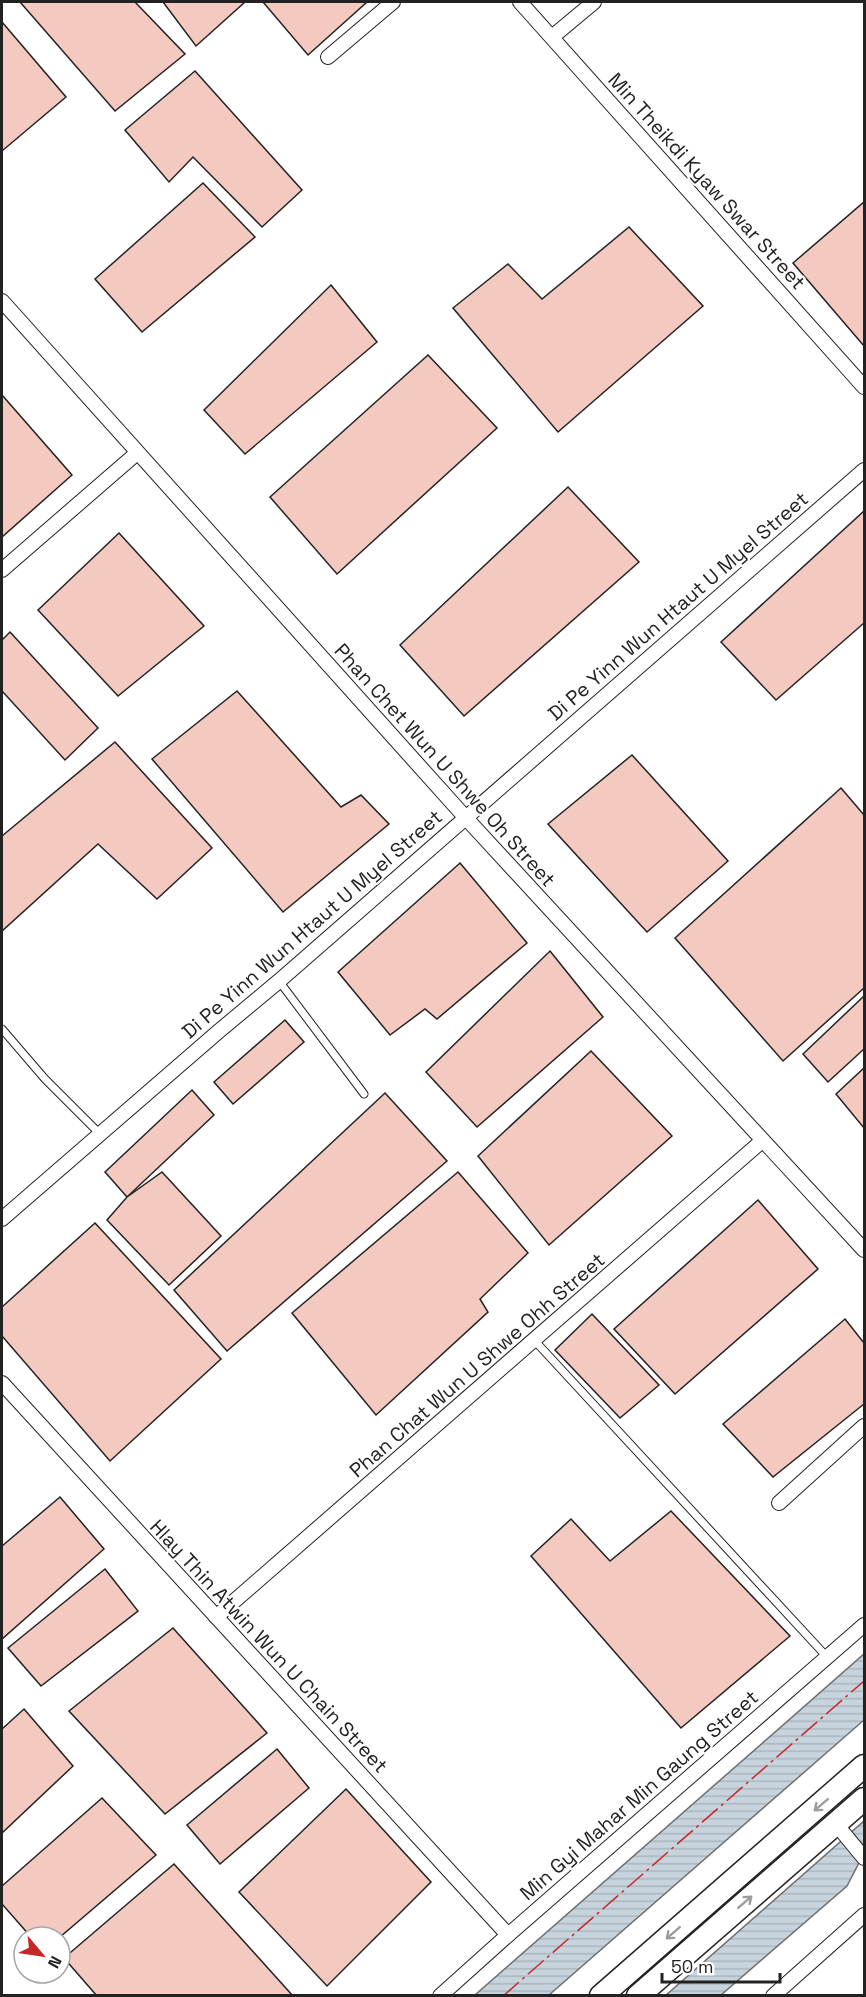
<svg xmlns="http://www.w3.org/2000/svg" width="866" height="1997" font-family="'Space Grotesk',sans-serif">
<defs>
<pattern id="water-rules" width="6" height="5" patternUnits="userSpaceOnUse" patternTransform="scale(1.5)"><rect width="6" height="5" fill="#c7d3dd"/><path d="M0 2.5h6" fill="none" stroke="#abb5bd"/></pattern>
</defs>
<rect width="100%" height="100%" fill="#fff"/>
<g fill="url(#water-rules)" stroke="#6f6f6f" stroke-width="1.5">
<path d="M 864,1654 L 864,1720 L 549,1995 L 475,1995 Z"/>
<path d="M 864,1821 L 864,1853 L 847,1886 L 721,1995 L 665,1996 Z"/>
</g>
<g fill="#f3c9c0" stroke="#222" stroke-width="1.5">
<path d="M 20,2 L 135,2 L 185,54 L 115,111 Z"/>
<path d="M 163,2 L 245,2 L 196,46 Z"/>
<path d="M 263,2 L 367,2 L 308,55 Z"/>
<path d="M 2,22 L 66,97 L 2,151 Z"/>
<path d="M 195,71 L 302,190 L 262,227 L 193,157 L 169,182 L 125,130 Z"/>
<path d="M 203,183 L 255,237 L 142,332 L 95,279 Z"/>
<path d="M 864,202 L 864,346 L 793,263 Z"/>
<path d="M 629,227 L 703,306 L 558,432 L 453,308 L 508,264 L 542,299 Z"/>
<path d="M 331,285 L 377,342 L 245,454 L 204,410 Z"/>
<path d="M 428,355 L 497,428 L 337,574 L 270,497 Z"/>
<path d="M 2,395 L 72,475 L 2,537 Z"/>
<path d="M 568,487 L 639,562 L 464,716 L 400,645 Z"/>
<path d="M 864,511 L 864,623 L 776,700 L 721,642 Z"/>
<path d="M 119,533 L 204,626 L 118,696 L 38,610 Z"/>
<path d="M 10,632 L 98,728 L 65,760 L 2,691 L 2,640 Z"/>
<path d="M 237,691 L 341,807 L 361,795 L 389,824 L 283,912 L 152,759 Z"/>
<path d="M 115,742 L 212,848 L 157,899 L 98,844 L 2,931 L 2,836 Z"/>
<path d="M 632,755 L 728,861 L 647,932 L 548,824 Z"/>
<path d="M 841,788 L 864,815 L 864,988 L 783,1061 L 675,938 Z"/>
<path d="M 460,863 L 527,943 L 437,1019 L 425,1009 L 390,1035 L 338,972 Z"/>
<path d="M 550,951 L 603,1017 L 477,1127 L 426,1072 Z"/>
<path d="M 864,996 L 864,1049 L 828,1082 L 803,1054 Z"/>
<path d="M 285,1020 L 304,1042 L 233,1104 L 214,1082 Z"/>
<path d="M 591,1051 L 672,1136 L 549,1245 L 478,1156 Z"/>
<path d="M 864,1068 L 864,1128 L 836,1094 Z"/>
<path d="M 192,1090 L 214,1115 L 127,1197 L 105,1172 Z"/>
<path d="M 385,1093 L 447,1161 L 227,1351 L 174,1290 Z"/>
<path d="M 162,1172 L 221,1236 L 169,1285 L 107,1220 L 127,1197 Z"/>
<path d="M 458,1172 L 528,1253 L 480,1299 L 488,1312 L 376,1415 L 292,1313 Z"/>
<path d="M 758,1200 L 818,1269 L 675,1394 L 614,1329 Z"/>
<path d="M 95,1223 L 221,1359 L 110,1461 L 2,1336 L 2,1307 Z"/>
<path d="M 592,1314 L 659,1385 L 620,1418 L 555,1350 Z"/>
<path d="M 845,1319 L 864,1343 L 864,1404 L 773,1477 L 723,1424 Z"/>
<path d="M 60,1497 L 104,1549 L 2,1639 L 2,1546 Z"/>
<path d="M 671,1511 L 790,1636 L 681,1728 L 531,1556 L 571,1519 L 610,1561 Z"/>
<path d="M 105,1569 L 138,1611 L 41,1686 L 8,1648 Z"/>
<path d="M 173,1628 L 267,1733 L 165,1814 L 69,1711 Z"/>
<path d="M 24,1709 L 73,1766 L 2,1833 L 2,1729 Z"/>
<path d="M 277,1749 L 309,1788 L 220,1864 L 187,1825 Z"/>
<path d="M 346,1789 L 431,1882 L 327,1986 L 239,1892 Z"/>
<path d="M 102,1798 L 156,1855 L 60,1937 L 31,1937 L 2,1904 L 2,1886 Z"/>
<path d="M 174,1864 L 293,1996 L 97,1996 L 64,1958 Z"/>
</g>
<g fill="none" stroke-linecap="round" stroke-linejoin="round">
<defs>
<g id="service">
<path d="M 279,981 L 364,1094"/>
<path d="M 2,1029 L 45,1079 L 100,1134"/>
<path d="M 535,1341 L 827,1657"/>
</g>
<g id="minor">
<path d="M 520,2 L 864,387"/>
<path d="M 552,37 L 594,2"/>
<path d="M 328,57 L 393,2"/>
<path d="M 2,301 L 465,817 L 864,1250"/>
<path d="M 2,570 L 137,453"/>
<path d="M 2,1219 L 219,1031 L 279,981 L 864,470"/>
<path d="M 2,1383 L 508,1935"/>
<path d="M 779,1503 L 864,1426"/>
<path d="M 216,1617 L 762,1141"/>
<path d="M 836,1824 L 864,1858"/>
<path d="M 440,1996 L 508,1935 L 864,1625"/>
<path d="M 773,1996 L 864,1915"/>
</g>
<g id="primary">
<path d="M 601,1996 L 864,1766"/>
<path d="M 638,1996 L 864,1799"/>
</g>
</defs>
<use href="#service" stroke="#222" stroke-width="9"/>
<use href="#minor" stroke="#222" stroke-width="16"/>
<use href="#primary" stroke="#222" stroke-width="25"/>
<use href="#service" stroke="#fff" stroke-width="7"/>
<use href="#minor" stroke="#fff" stroke-width="14"/>
<use href="#primary" stroke="#fff" stroke-width="22"/>
<path stroke="#c62828" stroke-width="1.5" stroke-dasharray="21 4.5 3 4.5" stroke-linecap="butt" d="M 503,1996 L 864,1681"/>
</g>
<defs><path id="oneway-shaft" d="M-6 0H5M1.5-3L5.5 0L1.5 3" fill="none" stroke-width="1.6" stroke-linecap="round" stroke-linejoin="round" transform="scale(1.5)"/></defs>
<g stroke="#9c9c9c">
<use href="#oneway-shaft" transform="translate(821 1805) rotate(139)"/>
<use href="#oneway-shaft" transform="translate(745 1902) rotate(-41)"/>
<use href="#oneway-shaft" transform="translate(673 1933) rotate(139)"/>
</g>
<g text-anchor="middle" stroke-width="4.5" stroke-linejoin="round" paint-order="stroke">
<g font-size="20" fill="#222" stroke="#fff">
<text transform="translate(707 181) rotate(48)" y="7">Min Theikdi Kyaw Swar Street</text>
<text transform="translate(678 606) rotate(-41)" y="7">Di Pe Yinn Wun Htaut U Myel Street</text>
<text transform="translate(445 765) rotate(48)" y="7">Phan Chet Wun U Shwe Oh Street</text>
<text transform="translate(312 924) rotate(-41)" y="7">Di Pe Yinn Wun Htaut U Myel Street</text>
<text transform="translate(477 1365) rotate(-41)" y="7">Phan Chat Wun U Shwe Ohh Street</text>
<text transform="translate(269 1646) rotate(47)" y="7">Hlay Thin Atwin Wun U Chain Street</text>
<text transform="translate(639 1795) rotate(-41)" y="7">Min Gyi Mahar Min Gaung Street</text>
</g>
</g>
<rect width="866" height="1997" fill="none" stroke="#222222" stroke-width="6"/>
<g transform="translate(42 1955) rotate(119)"><circle r="28" fill="#ffffff" stroke="#a7a7a7" stroke-width="1.5"/>
<path d="M0-4.5L10 22L0 15L-10 22Z" fill="#c62828"/>
<text y="-9" font-size="16" font-weight="bold" text-anchor="middle" fill="#222222">N</text>
</g>
<path d="M662 1973v9h118v-9" fill="none" stroke="#222222" stroke-width="3"/>
<text x="671" y="1973" font-size="18" fill="#222222" stroke="#ffffff" stroke-width="4.5" paint-order="stroke">50 m</text>
</svg>
